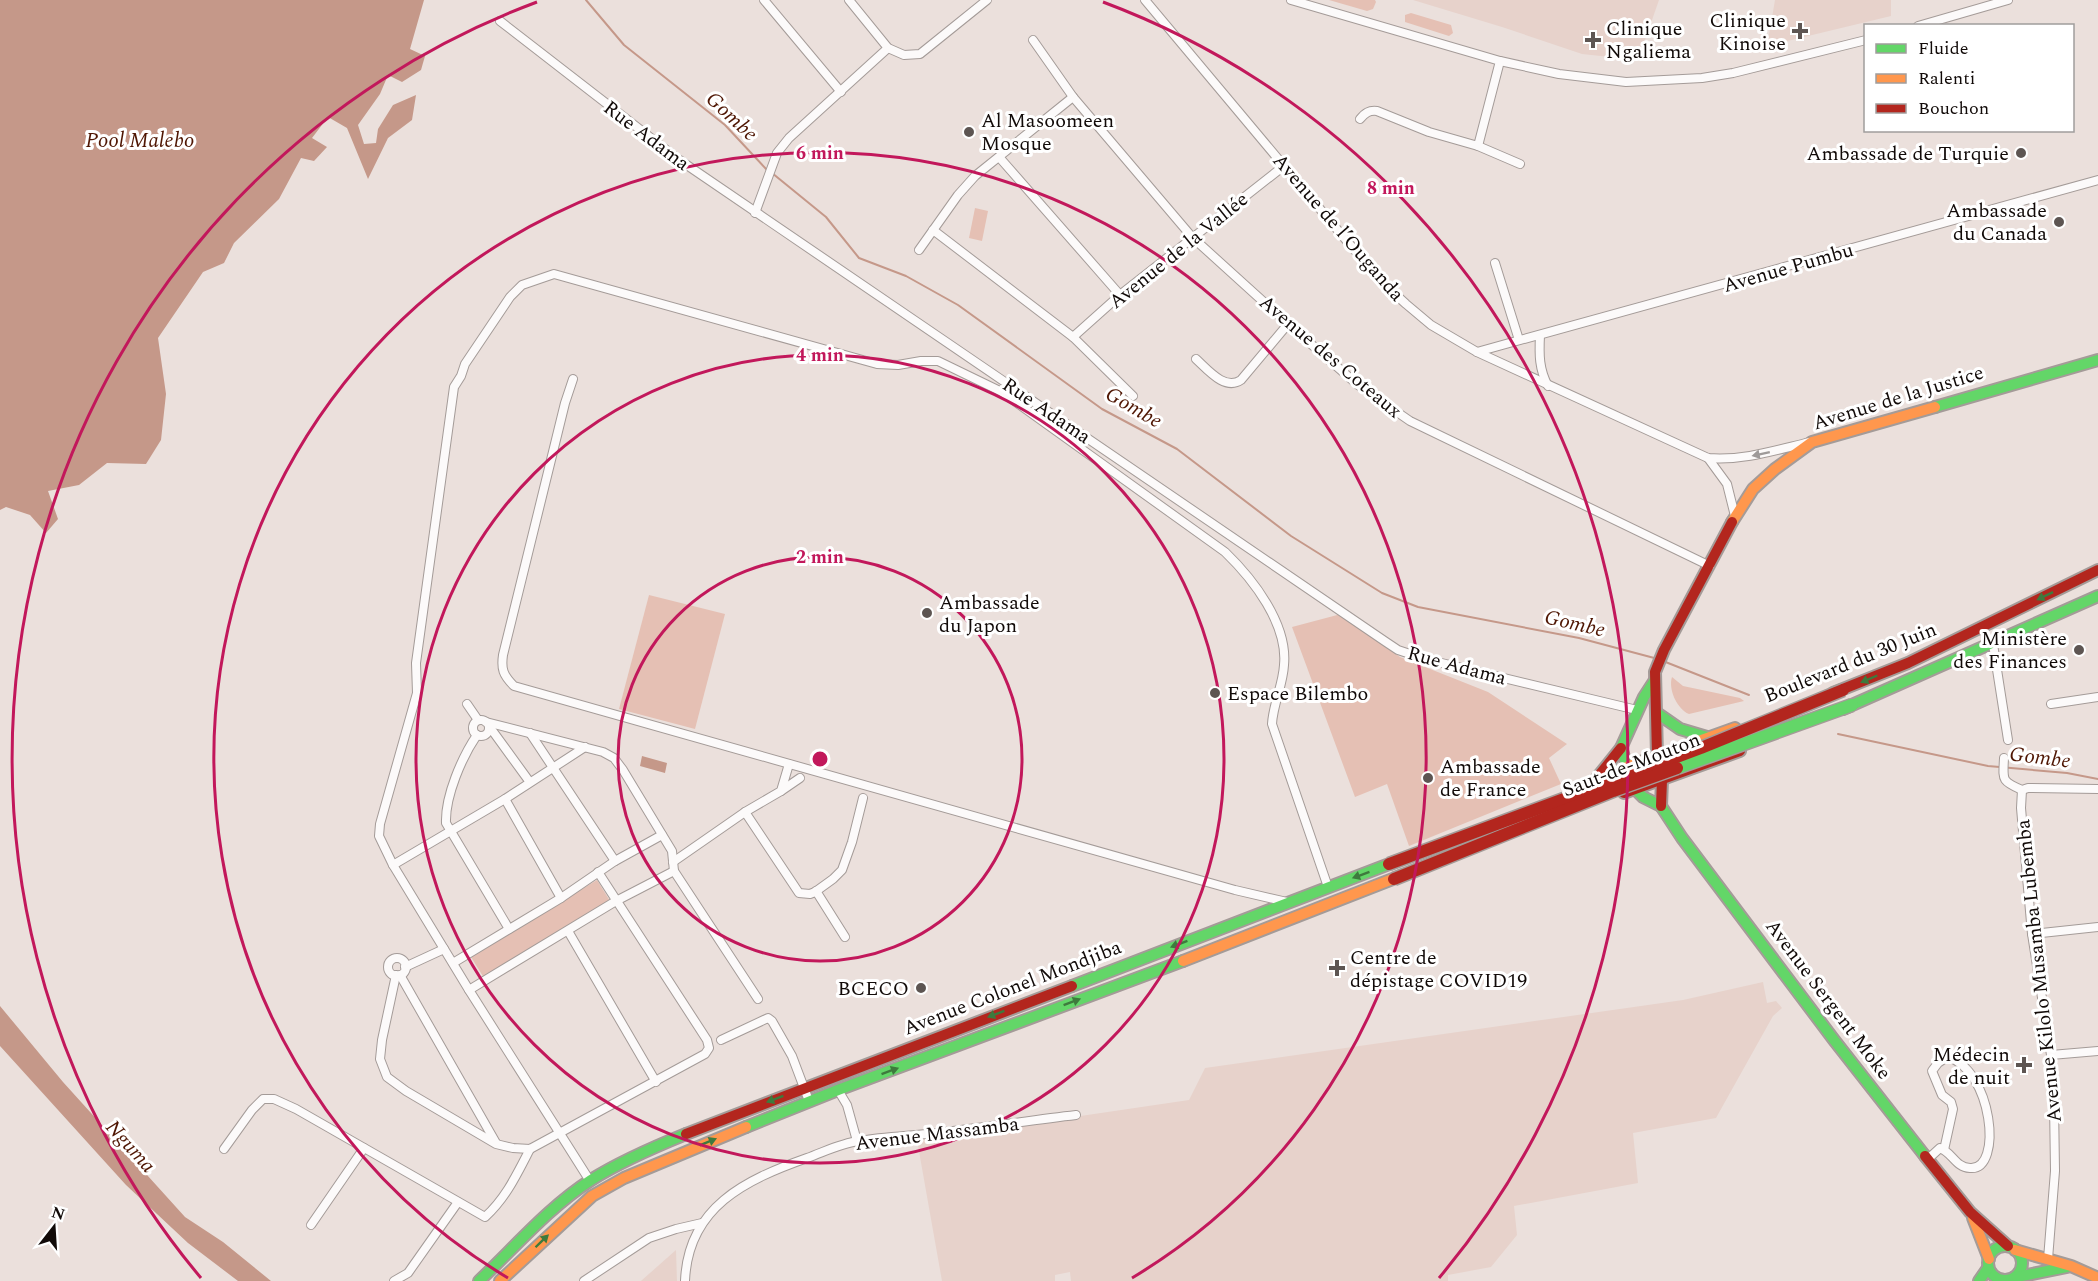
<svg xmlns="http://www.w3.org/2000/svg" width="2098" height="1281" font-family="Spectral,serif">
<rect width="100%" height="100%" fill="#ebe0dc"/>
<g fill="#e7d2cb">
<path d="M 1413,0 L 1659,0 L 1638,60 L 1582,54 L 1502,27 Z"/>
<path d="M 1775,0 L 1891,0 L 1891,16 L 1767,46 Z"/>
<path d="M 1763,982 L 1767,1003 L 1776,1001 L 1782,1008 L 1773,1016 L 1716,1118 L 1633,1133 L 1638,1183 L 1514,1206 L 1517,1235 L 1491,1267 L 1448,1275 L 1448,1281 L 1071,1281 L 1070,1272 L 1055,1275 L 1055,1281 L 942,1281 L 917,1140 L 1189,1100 L 1205,1068 L 1683,1000 Z"/>
<path d="M 676,1250 L 677,1281 L 641,1281 Z"/>
</g>
<g fill="#e5c0b4">
<path d="M 1329,0 L 1375,0 L 1376,2 L 1373,9 L 1367,11 Z"/>
<path d="M 1411,13 L 1451,25 L 1453,33 L 1449,36 L 1405,22 L 1405,15 Z"/>
<path d="M 975,208 L 988,211 L 982,241 L 969,238 Z"/>
<path d="M 649,595 L 725,614 L 695,729 L 619,709 Z"/>
<path d="M 1341,614 L 1400,657 L 1488,692 L 1567,744 L 1549,758 L 1561,784 L 1409,846 L 1387,784 L 1355,797 L 1292,627 Z"/>
<path d="M 1672,677 L 1683,686 L 1740,698 L 1744,701 L 1689,714 C 1677,709 1668,689 1672,677 Z"/>
<path d="M 597,880 L 610,901 L 484,978 L 471,957 Z"/>
</g>
<g fill="#c59889">
<path d="M 0,0 L 424,0 L 410,49 L 425,56 L 421,70 L 402,82 L 388,75 L 380,94 L 358,125 L 364,144 L 376,143 L 378,129 L 393,105 L 416,95 L 412,120 L 388,138 L 368,179 L 347,128 L 328,117 L 312,138 L 327,147 L 314,161 L 301,158 L 279,199 L 234,243 L 224,263 L 203,272 L 158,338 L 166,394 L 161,440 L 146,464 L 107,463 L 79,485 L 48,491 L 58,519 L 46,533 L 30,515 L 6,507 L 0,510 Z"/>
<path d="M 642,756 L 667,763 L 665,773 L 640,766 Z"/>
<path d="M 0,1006 L 63,1082 L 185,1217 L 223,1242 L 271,1281 L 238,1281 L 188,1243 L 126,1185 L 0,1046 Z"/>
</g>
<g fill="none" stroke-linecap="round" stroke-linejoin="round">
<g stroke="#c59889" stroke-width="2">
<path d="M 586,0 L 624,45 L 725,125 L 767,170"/>
<path d="M 772,173 L 826,217 L 859,258 L 906,276 L 958,305 L 1102,409 L 1177,449 L 1291,536 L 1382,593 L 1418,607 L 1579,638 L 1658,659"/>
<path d="M 1663,661 L 1749,695"/>
<path d="M 1838,734 L 1988,766 L 2067,773 L 2098,779"/>
</g>
<defs>
<g id="street">
<path d="M 764,0 L 841,92"/>
<path d="M 849,0 L 888,48 L 904,55 L 920,54 L 987,0"/>
<path d="M 1145,0 L 1346,240 L 1382,282 L 1406,304 L 1431,325 L 1477,352 L 1708,458 C 1743,461 1776,450 1810,442"/>
<path d="M 1291,0 L 1500,61 L 1559,74 L 1626,82 L 1702,78 L 1733,73 L 1866,40"/>
<path d="M 500,21 L 678,159 L 1386,642 L 1398,650 L 1425,659 L 1637,710"/>
<path d="M 1918,26 L 2008,0"/>
<path d="M 1033,40 L 1073,97 L 1192,237 L 1288,324 L 1358,385 L 1410,421 L 1710,566"/>
<path d="M 1360,119 C 1365,113 1369,110 1377,111 L 1429,132 L 1478,146 L 1500,61"/>
<path d="M 1478,146 L 1520,164"/>
<path d="M 999,157 L 1120,295"/>
<path d="M 755,213 L 777,153 L 789,138 L 888,48"/>
<path d="M 933,230 L 1073,337 L 1133,396"/>
<path d="M 919,250 L 958,195 L 975,176 L 1073,97"/>
<path d="M 1495,263 L 1519,340"/>
<path d="M 1540,335 C 1539,355 1539,369 1548,386"/>
<path d="M 1073,337 L 1120,295 L 1285,165"/>
<path d="M 1477,352 L 2098,180"/>
<path d="M 1196,359 C 1208,370 1225,391 1241,380 L 1288,324"/>
<path d="M 573,379 L 565,403 L 503,655 C 501,669 503,675 514,686 L 1235,890 L 1287,902"/>
<path d="M 1708,458 L 1727,484 L 1735,516"/>
<path d="M 1993,644 L 2008,740"/>
<path d="M 467,704 L 478,720"/>
<path d="M 2051,704 L 2098,697"/>
<circle cx="481" cy="728" r="8"/>
<path d="M 486,722 L 603,752 L 614,758 L 623,770 L 672,851 L 674,871 L 758,999"/>
<path d="M 489,726 L 529,781"/>
<path d="M 530,733 L 615,861"/>
<path d="M 477,735 C 462,757 445,796 446,823 L 509,929"/>
<path d="M 2004,758 C 2003,780 2001,781 2022,790 L 2028,788 L 2098,789"/>
<path d="M 2022,790 L 2021,808 L 2032,934 L 2051,1055 L 2054,1103 L 2055,1171 L 2048,1259"/>
<path d="M 781,791 L 800,778"/>
<path d="M 505,799 L 561,898"/>
<path d="M 745,812 L 799,893 L 810,894 L 815,892 L 833,879 L 842,870 L 852,842 L 863,798"/>
<path d="M 673,862 L 745,812 L 781,791 L 789,764"/>
<path d="M 393,865 L 505,799 L 585,747"/>
<path d="M 816,891 L 845,937"/>
<path d="M 568,931 L 656,1082"/>
<path d="M 2032,934 L 2098,927"/>
<circle cx="397" cy="967" r="9"/>
<path d="M 453,963 L 561,898 L 615,861 L 662,835"/>
<path d="M 405,967 L 444,949"/>
<path d="M 396,975 L 382,1040 L 380,1059 L 387,1077 L 406,1091 L 496,1144 L 513,1148 L 530,1149 L 705,1054 L 709,1048 L 707,1040 L 598,872"/>
<path d="M 400,975 L 496,1143"/>
<path d="M 469,990 L 616,901 L 674,871"/>
<path d="M 721,1040 L 768,1018 L 772,1021 L 792,1056 L 809,1101"/>
<path d="M 2051,1055 L 2098,1051"/>
<path d="M 838,1090 L 847,1105 L 857,1141"/>
<path d="M 224,1149 L 252,1110 L 263,1099 L 274,1099 L 296,1109 L 485,1217 C 506,1198 517,1174 530,1149"/>
<path d="M 1928,1159 L 1940,1148 C 1953,1153 1955,1167 1970,1168 C 2004,1171 1992,1068 1947,1057 L 1938,1063 L 1932,1071 L 1942,1095 L 1951,1102 L 1953,1109 L 1944,1150"/>
<path d="M 590,1181 L 469,990 L 393,865 L 379,836 L 380,824 L 417,693 L 416,663 L 454,387 L 461,376 L 465,364 L 510,297 L 522,285 L 554,274 L 877,364 L 898,365 L 921,361 L 938,361 L 1002,392 L 1225,552 C 1253,579 1288,624 1284,665 C 1283,685 1273,704 1272,724 L 1328,887"/>
<path d="M 311,1225 L 364,1148"/>
<path d="M 394,1281 L 408,1273 L 458,1202"/>
<path d="M 584,1281 L 649,1238 L 676,1229 L 702,1223"/>
<path d="M 685,1281 C 688,1207 745,1180 807,1158 C 824,1152 841,1143 859,1141 C 887,1136 916,1136 945,1132 C 989,1127 1032,1120 1076,1115"/>
</g>
<g id="fast">
<path d="M 1935,407 L 2098,360"/>
<path d="M 1655,680 L 1644,697 L 1621,748 L 1635,789 L 1643,797 L 1661,806"/>
<path d="M 1843,709 L 2098,596"/>
<path d="M 1657,713 L 1680,729 L 1707,737"/>
<path d="M 1661,806 L 1682,838 L 1834,1040 L 1925,1156"/>
<path d="M 1072,986 L 1397,861"/>
<path d="M 746,1127 L 838,1090 L 1183,961"/>
<circle cx="2005" cy="1263" r="17"/>
<path d="M 2017,1277 L 2067,1267"/>
<path d="M 479,1281 C 515,1247 549,1207 591,1180 C 621,1161 654,1147 686,1134"/>
<path d="M 1979,1281 L 1988,1268"/>
</g>
<g id="slow">
<path d="M 1732,522 L 1753,489 L 1775,469 L 1812,442 L 1935,407"/>
<path d="M 1598,782 L 1629,766 L 1735,728"/>
<path d="M 1183,961 L 1403,875"/>
<path d="M 1973,1218 L 1989,1259"/>
<path d="M 2015,1250 L 2071,1266 L 2098,1278"/>
<path d="M 500,1281 L 592,1196 L 624,1178 L 746,1127"/>
</g>
<g id="jam">
<path d="M 1833,693 L 1908,663 L 2098,570"/>
<path d="M 1596,779 L 1621,748"/>
<path d="M 1624,793 L 1740,751"/>
<path d="M 1661,806 L 1662,780 L 1657,756 L 1655,672 L 1664,650 L 1732,522"/>
<path d="M 686,1134 L 1072,986"/>
<path d="M 1925,1156 L 1970,1212 L 2008,1246"/>
</g>
</defs>
<use href="#street" stroke="#a49b98" stroke-width="10"/>
<use href="#fast" stroke="#a49b98" stroke-width="14"/>
<use href="#slow" stroke="#a49b98" stroke-width="14"/>
<use href="#jam" stroke="#a49b98" stroke-width="14"/>
<use href="#street" stroke="#fcfafa" stroke-width="8"/>
<use href="#fast" stroke="#63d668" stroke-width="10"/>
<use href="#slow" stroke="#ff974d" stroke-width="10"/>
<use href="#jam" stroke="#b3261e" stroke-width="10"/>
<defs>
<path id="fast-bridge" d="M 1677,768 L 1852,705"/>
<g id="jam-bridge">
<path d="M 1389,864 L 1701,748 L 1843,690"/>
<path d="M 1394,879 L 1613,791 L 1677,768"/>
</g>
</defs>
<use href="#fast-bridge" stroke="#a49b98" stroke-width="15" stroke-linecap="butt"/>
<use href="#jam-bridge" stroke="#a49b98" stroke-width="15" stroke-linecap="butt"/>
<use href="#fast-bridge" stroke="#63d668" stroke-width="12"/>
<use href="#jam-bridge" stroke="#b3261e" stroke-width="12"/>
</g>
<defs><path id="oneway-solid" d="M-6-.8H1V-3.2L6.5 0L1 3.2V.8H-6Z" transform="scale(1.5)"/></defs>
<use fill="#9e9a99" href="#oneway-solid" transform="translate(1761 454) rotate(168)"/>
<g fill="#3e7a3d">
<use href="#oneway-solid" transform="translate(2045 596) rotate(154)"/>
<use href="#oneway-solid" transform="translate(1869 679) rotate(157)"/>
<use href="#oneway-solid" transform="translate(1361 875) rotate(160)"/>
<use href="#oneway-solid" transform="translate(1179 944) rotate(159)"/>
<use href="#oneway-solid" transform="translate(1072 1002) rotate(-21)"/>
<use href="#oneway-solid" transform="translate(996 1014) rotate(159)"/>
<use href="#oneway-solid" transform="translate(890 1071) rotate(-20)"/>
<use href="#oneway-solid" transform="translate(775 1099) rotate(159)"/>
<use href="#oneway-solid" transform="translate(708 1142) rotate(-22)"/>
<use href="#oneway-solid" transform="translate(542 1241) rotate(-44)"/>
</g>
<g fill="none" stroke="#c2185b" stroke-width="3">
<circle cx="820" cy="759" r="202"/>
<circle cx="820" cy="759" r="404"/>
<path d="M508 1278A606 606 0 1 1 1132 1278"/>
<path d="M201 1278A808 808 0 0 1 537 2M1103 2A808 808 0 0 1 1439 1278"/>
</g>
<g fill="#5d5552" stroke="#fff" stroke-width="2">
<path d="M1797 22h6v6h6v6h-6v6h-6v-6h-6v-6h6z"/>
<path d="M1590 31h6v6h6v6h-6v6h-6v-6h-6v-6h6z"/>
<circle cx="969" cy="132" r="6"/>
<circle cx="2021" cy="153" r="6"/>
<circle cx="2059" cy="222" r="6"/>
<circle cx="927" cy="613" r="6"/>
<circle cx="2079" cy="650" r="6"/>
<circle cx="1215" cy="693" r="6"/>
<circle cx="1428" cy="778" r="6"/>
<path d="M1334 959h6v6h6v6h-6v6h-6v-6h-6v-6h6z"/>
<circle cx="921" cy="988" r="6"/>
<path d="M2021 1056h6v6h6v6h-6v6h-6v-6h-6v-6h6z"/>
</g>
<g text-anchor="middle" stroke-width="6" stroke-linejoin="round" paint-order="stroke">
<g font-size="20" fill="#110a08" stroke="#fff" text-anchor="end">
<text x="1786" y="27">Clinique<tspan x="1786" dy="23">Kinoise</tspan></text>
<text x="1606" y="35" text-anchor="start">Clinique<tspan x="1606" dy="23">Ngaliema</tspan></text>
<text x="981" y="127" text-anchor="start">Al Masoomeen<tspan x="981" dy="23">Mosque</tspan></text>
<text x="2009" y="160">Ambassade de Turquie</text>
<text x="2047" y="217">Ambassade<tspan x="2047" dy="23">du Canada</tspan></text>
<text x="939" y="609" text-anchor="start">Ambassade<tspan x="939" dy="23">du Japon</tspan></text>
<text x="2067" y="645">Ministère<tspan x="2067" dy="23">des Finances</tspan></text>
<text x="1227" y="700" text-anchor="start">Espace Bilembo</text>
<text x="1440" y="773" text-anchor="start">Ambassade<tspan x="1440" dy="23">de France</tspan></text>
<text x="1350" y="964" text-anchor="start">Centre de<tspan x="1350" dy="23">dépistage COVID19</tspan></text>
<text x="909" y="995">BCECO</text>
<text x="2010" y="1061">Médecin<tspan x="2010" dy="23">de nuit</tspan></text>
</g>
<g font-size="20" fill="#110a08" stroke="#fff">
<text transform="translate(647 135) rotate(37)" y="7">Rue Adama</text>
<text transform="translate(1339 227) rotate(49)" y="7">Avenue de l’Ouganda</text>
<text transform="translate(1178 250) rotate(-39)" y="7">Avenue de la Vallée</text>
<text transform="translate(1788 267) rotate(-16)" y="7">Avenue Pumbu</text>
<text transform="translate(1331 356) rotate(40)" y="7">Avenue des Coteaux</text>
<text transform="translate(1898 397) rotate(-17)" y="7">Avenue de la Justice</text>
<text transform="translate(1047 410) rotate(34)" y="7">Rue Adama</text>
<text transform="translate(1850 662) rotate(-22)" y="7">Boulevard du 30 Juin</text>
<text transform="translate(1457 665) rotate(15)" y="7">Rue Adama</text>
<text transform="translate(1631 764) rotate(-21)" y="7">Saut-de-Mouton</text>
<text transform="translate(2038 971) rotate(-96)" y="7">Avenue Kilolo Musamba Lubemba</text>
<text transform="translate(1012 987) rotate(-21)" y="7">Avenue Colonel Mondjiba</text>
<text transform="translate(1829 999) rotate(53)" y="7">Avenue Sergent Moke</text>
<text transform="translate(937 1133) rotate(-7)" y="7">Avenue Massamba</text>
</g>
<g font-size="21" font-style="italic" fill="#4f1603" stroke="#fff">
<text transform="translate(732 116) rotate(43)" y="7">Gombe</text>
<text x="140" y="147">Pool Malebo</text>
<text transform="translate(1134 407) rotate(30)" y="7">Gombe</text>
<text transform="translate(1575 623) rotate(13)" y="7">Gombe</text>
<text transform="translate(2040 757) rotate(7)" y="7">Gombe</text>
<text transform="translate(131 1146) rotate(48)" y="7">Nguma</text>
</g>
</g>
<circle cx="820" cy="759" r="9" fill="#c2185b" stroke="#fff" stroke-width="3"/>
<g font-size="18" text-anchor="middle" font-weight="bold" fill="#c2185b" stroke="#fff" stroke-width="6" stroke-linejoin="round" paint-order="stroke">
<text x="820" y="159">6 min</text>
<text x="1391" y="194">8 min</text>
<text x="820" y="361">4 min</text>
<text x="820" y="563">2 min</text>
</g>
<rect x="1864" y="24" width="210" height="108" fill="#ffffff" stroke="#a09d9c" stroke-width="1.5"/>
<rect x="1876" y="44" width="30" height="9" fill="#63d668" stroke="#a09d9c" stroke-width="1.5"/>
<text x="1918" y="54" font-size="18" fill="#110a08">Fluide</text>
<rect x="1876" y="74" width="30" height="9" fill="#ff974d" stroke="#a09d9c" stroke-width="1.5"/>
<text x="1918" y="84" font-size="18" fill="#110a08">Ralenti</text>
<rect x="1876" y="104" width="30" height="9" fill="#b3261e" stroke="#a09d9c" stroke-width="1.5"/>
<text x="1918" y="114" font-size="18" fill="#110a08">Bouchon</text>
<g transform="translate(54 1227) rotate(17)" stroke="#ffffff" stroke-width="4.5" paint-order="stroke">
<path d="M0-4.5L10 22L0 15L-10 22Z" fill="#110a08"/>
<text y="-9" font-size="16" font-weight="bold" text-anchor="middle" fill="#110a08">N</text>
</g>
</svg>
